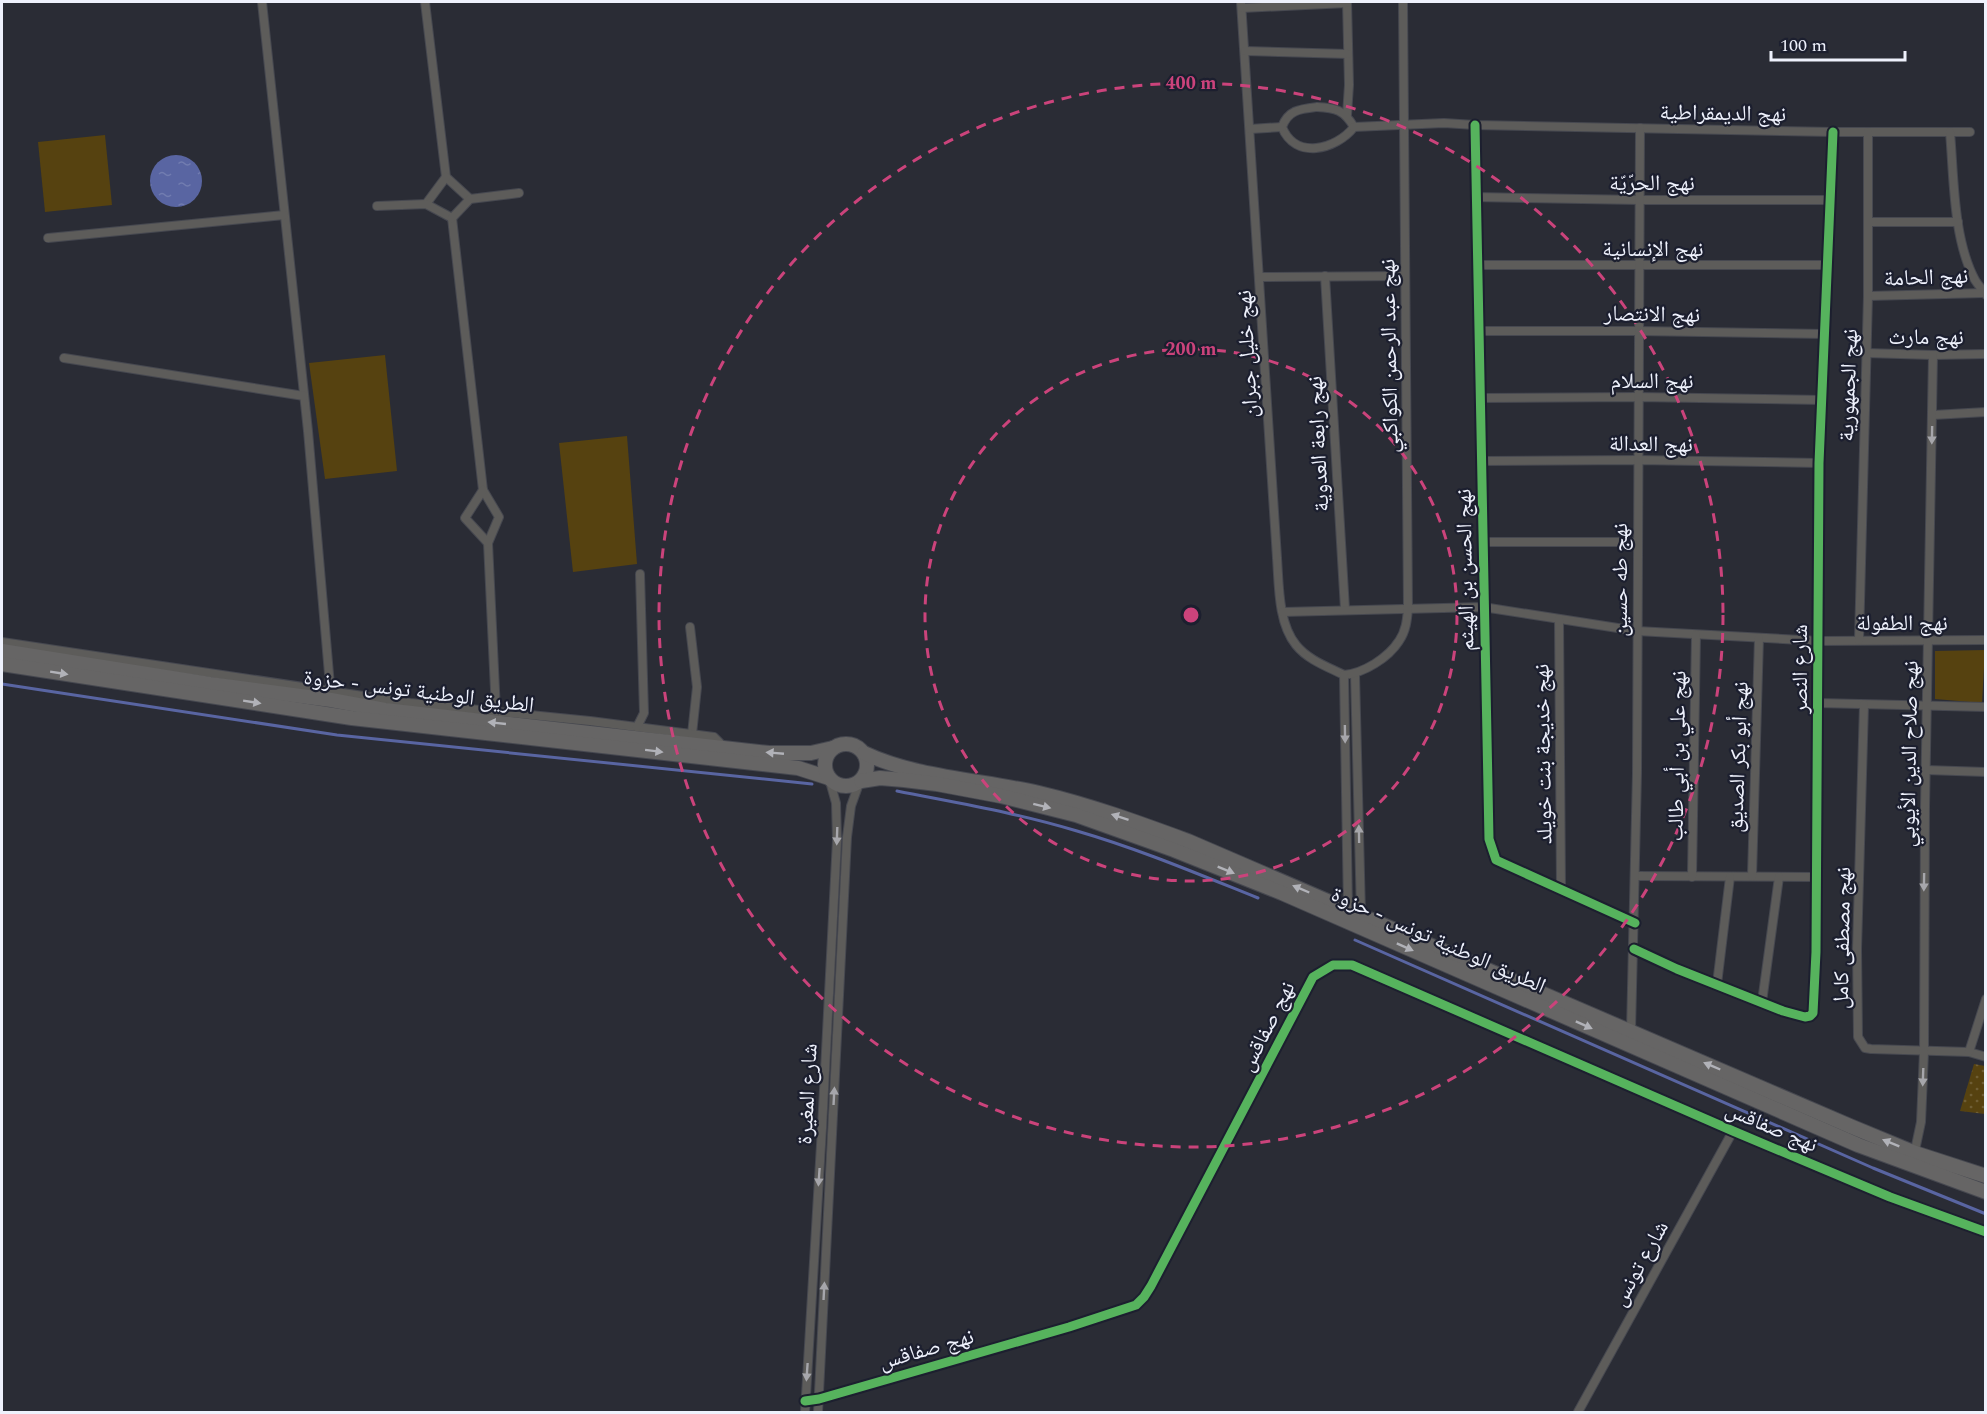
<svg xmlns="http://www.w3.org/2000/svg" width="1987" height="1414" font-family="Spectral,'Noto Naskh Arabic',serif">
<defs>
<pattern id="grass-dots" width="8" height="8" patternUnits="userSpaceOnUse" patternTransform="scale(1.5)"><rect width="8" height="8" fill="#564210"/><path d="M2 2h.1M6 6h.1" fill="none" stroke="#6f5e34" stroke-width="1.8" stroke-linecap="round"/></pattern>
<pattern id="water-ripples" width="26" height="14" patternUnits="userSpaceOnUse" patternTransform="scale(1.5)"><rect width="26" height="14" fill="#5965a2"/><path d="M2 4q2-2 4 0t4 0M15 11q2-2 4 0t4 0" fill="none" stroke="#717cb0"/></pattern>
</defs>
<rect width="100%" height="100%" fill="#2a2c35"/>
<path fill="url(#grass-dots)" d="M 1974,1064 L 1985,1066 L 1985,1114 L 1960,1111 Z"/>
<g fill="#564210">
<path d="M 105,135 L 112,205 L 45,212 L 38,142 Z"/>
<path d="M 385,355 L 397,471 L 325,479 L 309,363 Z"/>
<path d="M 627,436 L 637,564 L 573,572 L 559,443 Z"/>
<path d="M 1985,650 L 1982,703 L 1935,699 L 1935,651 Z"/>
</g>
<circle fill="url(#water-ripples)" cx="176" cy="181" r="26"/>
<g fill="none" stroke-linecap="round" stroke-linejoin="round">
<g stroke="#5965a2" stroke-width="3">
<path d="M 2,684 L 337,735 L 812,784"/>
<path d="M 897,791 C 957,803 1018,813 1077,831 C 1139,849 1198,874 1258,898"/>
<path d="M 1355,940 L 1873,1168 L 1986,1214"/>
</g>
<defs>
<g id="street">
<path d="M 262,2 L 308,431 L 331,697"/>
<path d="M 425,2 L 446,177 L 470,199"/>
<path d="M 1241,2 L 1277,558 C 1279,585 1278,623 1296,645 C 1308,660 1328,667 1344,675"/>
<path d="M 1347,2 L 1349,85 L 1347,115"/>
<path d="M 1242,8 L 1347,3"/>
<path d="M 1245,51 L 1348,54"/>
<path d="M 1317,107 C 1336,108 1344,110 1354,127 C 1336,150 1295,160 1282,127 C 1288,110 1300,109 1317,107 Z"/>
<path d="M 1475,125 L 1489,839 L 1496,860 L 1635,923"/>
<path d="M 1354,127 L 1444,123 L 1475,125 L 1833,132 L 1970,132"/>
<path d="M 1250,129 L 1282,127"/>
<path d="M 1950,132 C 1954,178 1953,239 1975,280 C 1978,285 1983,290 1986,295"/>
<path d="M 1475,197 L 1639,200 L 1829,200"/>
<path d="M 426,204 L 446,177"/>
<path d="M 377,206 L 426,204 L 452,218"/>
<path d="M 452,218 L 483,490 L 499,517 L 488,543 L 496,711"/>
<path d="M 452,218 L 470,199 L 519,193"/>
<path d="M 1868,222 L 1958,222"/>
<path d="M 48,238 L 284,215"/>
<path d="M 1479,265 L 1827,265"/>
<path d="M 1325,276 L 1345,609"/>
<path d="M 1259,277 L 1404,276"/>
<path d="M 1868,296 L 1984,293"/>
<path d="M 1479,331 L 1638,331 L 1825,334"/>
<path d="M 1866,353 L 1933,355 L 1986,354"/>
<path d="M 64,358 L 304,396"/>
<path d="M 1481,398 L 1637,397 L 1822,400"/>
<path d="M 1933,415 L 1986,412"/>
<path d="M 1481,461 L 1637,460 L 1819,463"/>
<path d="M 483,490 L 465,518 L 488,543"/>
<path d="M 1482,542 L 1638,542"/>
<path d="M 1283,612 L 1483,607 L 1637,631 L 1819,641 L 1986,640"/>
<path d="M 1559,619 L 1561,890"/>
<path d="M 690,627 L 697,687 L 692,734"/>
<path d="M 1859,640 L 1868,296 L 1868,132"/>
<path d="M 2,642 L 410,703 L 590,721 L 714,737 L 724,747"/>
<path d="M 1355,674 L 1361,914"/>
<path d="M 1344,675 C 1364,673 1388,658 1399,641 C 1406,631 1407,620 1408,609 L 1403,2"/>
<path d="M 1344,675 L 1348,909"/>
<path d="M 1818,703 L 1986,707"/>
<path d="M 1864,705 L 1857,949 L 1858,1037 L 1865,1048 L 1871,1049 L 1969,1052 L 1986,1057"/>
<path d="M 637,727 L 644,713 L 640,574"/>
<path d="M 1926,770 L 1986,772"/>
<path d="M 1636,876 L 1816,877"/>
<path d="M 1752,876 L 1759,638"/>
<path d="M 1692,877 L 1696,635"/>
<path d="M 1634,949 L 1677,969 L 1783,1011 L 1805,1017 L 1810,1016 L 1813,1013 L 1816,952 L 1819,463 L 1833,132"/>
<path d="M 1717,984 L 1730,877"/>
<path d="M 1762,1002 L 1779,877"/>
<path d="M 1631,1031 L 1637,773 L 1640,128"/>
<path d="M 1969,1052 L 1986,999"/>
<path d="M 1914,1155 L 1921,1122 L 1924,1052 L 1925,807 L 1933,355"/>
<path d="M 805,1401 L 819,1399 L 1069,1327 L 1136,1305 L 1144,1297 L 1151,1286 L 1313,977 L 1333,965 L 1352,965 L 1733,1131 L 1890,1197 L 1986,1232"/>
<path d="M 805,1412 L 822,1128 L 837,840 L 836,803 L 829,778"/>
<path d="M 818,1412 L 847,837 L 851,806 L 860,781"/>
<path d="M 1578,1412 L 1733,1131"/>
</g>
<g id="primary">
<path d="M 2,651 L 210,684 L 331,700 L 385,710 L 769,753 L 811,753 L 833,748"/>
<path d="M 2,664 L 352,718 L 798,768 L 829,778"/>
<circle cx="846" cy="765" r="21"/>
<path d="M 864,753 C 917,778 982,780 1039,793 C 1090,805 1139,823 1188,841 L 1850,1126 L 1915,1153 L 1986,1176"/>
<path d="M 861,781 L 880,778 L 904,780 L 937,784 L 1001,796 L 1076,815 L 1174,850 L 1282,893 L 1858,1145 L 1986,1192"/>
</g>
</defs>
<use href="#street" stroke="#464850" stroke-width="10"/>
<use href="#primary" stroke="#464850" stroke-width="16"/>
<use href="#street" stroke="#5d5c5a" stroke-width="8"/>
<use href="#primary" stroke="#666565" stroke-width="14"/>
<defs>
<g id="cycleway">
<path d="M 1475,125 L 1489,839 L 1496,860 L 1635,923"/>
<path d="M 1634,949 L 1677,969 L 1783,1011 L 1805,1017 L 1810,1016 L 1813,1013 L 1816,952 L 1819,463 L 1833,132"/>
<path d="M 805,1401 L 819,1399 L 1069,1327 L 1136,1305 L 1144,1297 L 1151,1286 L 1313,977 L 1333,965 L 1352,965 L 1733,1131 L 1890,1197 L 1986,1232"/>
</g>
</defs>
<use href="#cycleway" stroke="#1c1f2f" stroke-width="13"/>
<use href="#cycleway" stroke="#56b35d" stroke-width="9"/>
</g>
<defs><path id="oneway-solid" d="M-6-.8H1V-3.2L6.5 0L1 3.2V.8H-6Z" transform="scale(1.5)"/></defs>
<g fill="#a6a6ab">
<use href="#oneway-solid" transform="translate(1932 435) rotate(91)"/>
<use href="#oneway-solid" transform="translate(1345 734) rotate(89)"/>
<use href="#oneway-solid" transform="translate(1359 834) rotate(-91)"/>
<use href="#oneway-solid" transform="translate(837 836) rotate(92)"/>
<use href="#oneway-solid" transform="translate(1924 882) rotate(91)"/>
<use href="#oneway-solid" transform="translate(1923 1077) rotate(92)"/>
<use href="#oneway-solid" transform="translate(834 1096) rotate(-87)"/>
<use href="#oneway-solid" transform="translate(819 1177) rotate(94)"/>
<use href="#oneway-solid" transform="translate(824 1291) rotate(-87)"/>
<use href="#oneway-solid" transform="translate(807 1372) rotate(94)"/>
</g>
<g fill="#b1b2b8">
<use href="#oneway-solid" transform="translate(59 673) rotate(9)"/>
<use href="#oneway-solid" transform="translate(252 702) rotate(9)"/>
<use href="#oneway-solid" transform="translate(497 723) rotate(-174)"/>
<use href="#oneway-solid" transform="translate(654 751) rotate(7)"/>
<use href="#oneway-solid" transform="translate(775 753) rotate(-175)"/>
<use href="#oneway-solid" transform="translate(1042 806) rotate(14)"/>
<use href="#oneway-solid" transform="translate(1120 817) rotate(-162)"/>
<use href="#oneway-solid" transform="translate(1226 870) rotate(22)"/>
<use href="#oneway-solid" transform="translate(1301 889) rotate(-157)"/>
<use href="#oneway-solid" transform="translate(1405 947) rotate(24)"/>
<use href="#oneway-solid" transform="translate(1584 1025) rotate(24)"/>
<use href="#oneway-solid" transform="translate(1712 1066) rotate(-157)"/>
<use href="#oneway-solid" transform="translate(1891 1143) rotate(-158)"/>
</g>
<g fill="none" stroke="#cb437b" stroke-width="3" stroke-dasharray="10 8">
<circle cx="1191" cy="615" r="266"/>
<circle cx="1191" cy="615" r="532"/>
</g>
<g text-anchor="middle" stroke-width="4.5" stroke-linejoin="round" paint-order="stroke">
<g font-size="22" fill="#eef1fc" stroke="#1c1f2f">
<text transform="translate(1723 112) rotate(1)" y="8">نهج الديمقراطية</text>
<text x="1652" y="190">نهج الحرّيّة</text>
<text x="1653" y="256">نهج الإنسانية</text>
<text transform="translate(1926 276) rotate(-2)" y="8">نهج الحامة</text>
<text transform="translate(1652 313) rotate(1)" y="8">نهج الانتصار</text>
<text x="1926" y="344">نهج مارث</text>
<text transform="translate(1246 354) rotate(-93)" y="8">نهج خليل جبران</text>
<text transform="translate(1388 356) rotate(-91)" y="8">نهج عبد الرحمن الكواكبي</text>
<text x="1652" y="388">نهج السلام</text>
<text transform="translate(1847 385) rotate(-88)" y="8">نهج الجمهورية</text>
<text transform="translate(1651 443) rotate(1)" y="8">نهج العدالة</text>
<text transform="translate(1317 444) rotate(-93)" y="8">نهج رابعة العدوية</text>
<text transform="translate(1464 570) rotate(-91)" y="8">نهج الحسن بن الهيثم</text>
<text transform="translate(1619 580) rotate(-90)" y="8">نهج طه حسين</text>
<text x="1902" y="630">نهج الطفولة</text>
<text transform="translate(1799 669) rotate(-90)" y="8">شارع النصر</text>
<text transform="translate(419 690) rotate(7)" y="8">الطريق الوطنية تونس - حزوة</text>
<text transform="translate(1542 754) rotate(-91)" y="8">نهج خديجة بنت خويلد</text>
<text transform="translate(1908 754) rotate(-89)" y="8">نهج صلاح الدين الأيوبي</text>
<text transform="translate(1676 756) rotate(-89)" y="8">نهج علي بن أبي طالب</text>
<text transform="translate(1737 757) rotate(-88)" y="8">نهج أبو بكر الصديق</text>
<text transform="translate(1841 938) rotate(-89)" y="8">نهج مصطفى كامل</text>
<text transform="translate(1439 939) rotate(24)" y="8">الطريق الوطنية تونس - حزوة</text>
<text transform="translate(1266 1026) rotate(-63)" y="8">نهج صفاقس</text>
<text transform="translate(806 1094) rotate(-87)" y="8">شارع المغيرة</text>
<text transform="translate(1772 1126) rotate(23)" y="8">نهج صفاقس</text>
<text transform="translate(1639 1263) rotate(-61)" y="8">شارع تونس</text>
<text transform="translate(926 1348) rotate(-16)" y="8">نهج صفاقس</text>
</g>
</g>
<circle cx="1191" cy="615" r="9" fill="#cb437b" stroke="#1c1f2f" stroke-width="3"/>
<g font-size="18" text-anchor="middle" font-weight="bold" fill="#cb437b" stroke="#1c1f2f" stroke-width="4.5" stroke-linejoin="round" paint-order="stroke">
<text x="1191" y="89">400 m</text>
<text x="1191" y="355">200 m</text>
</g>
<rect width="1987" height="1414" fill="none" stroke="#eef1fc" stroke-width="6"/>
<path d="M1771 51v9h134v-9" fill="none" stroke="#eef1fc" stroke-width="3"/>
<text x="1780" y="51" font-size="18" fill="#eef1fc" stroke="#1c1f2f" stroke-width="4.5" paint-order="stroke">100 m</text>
</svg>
